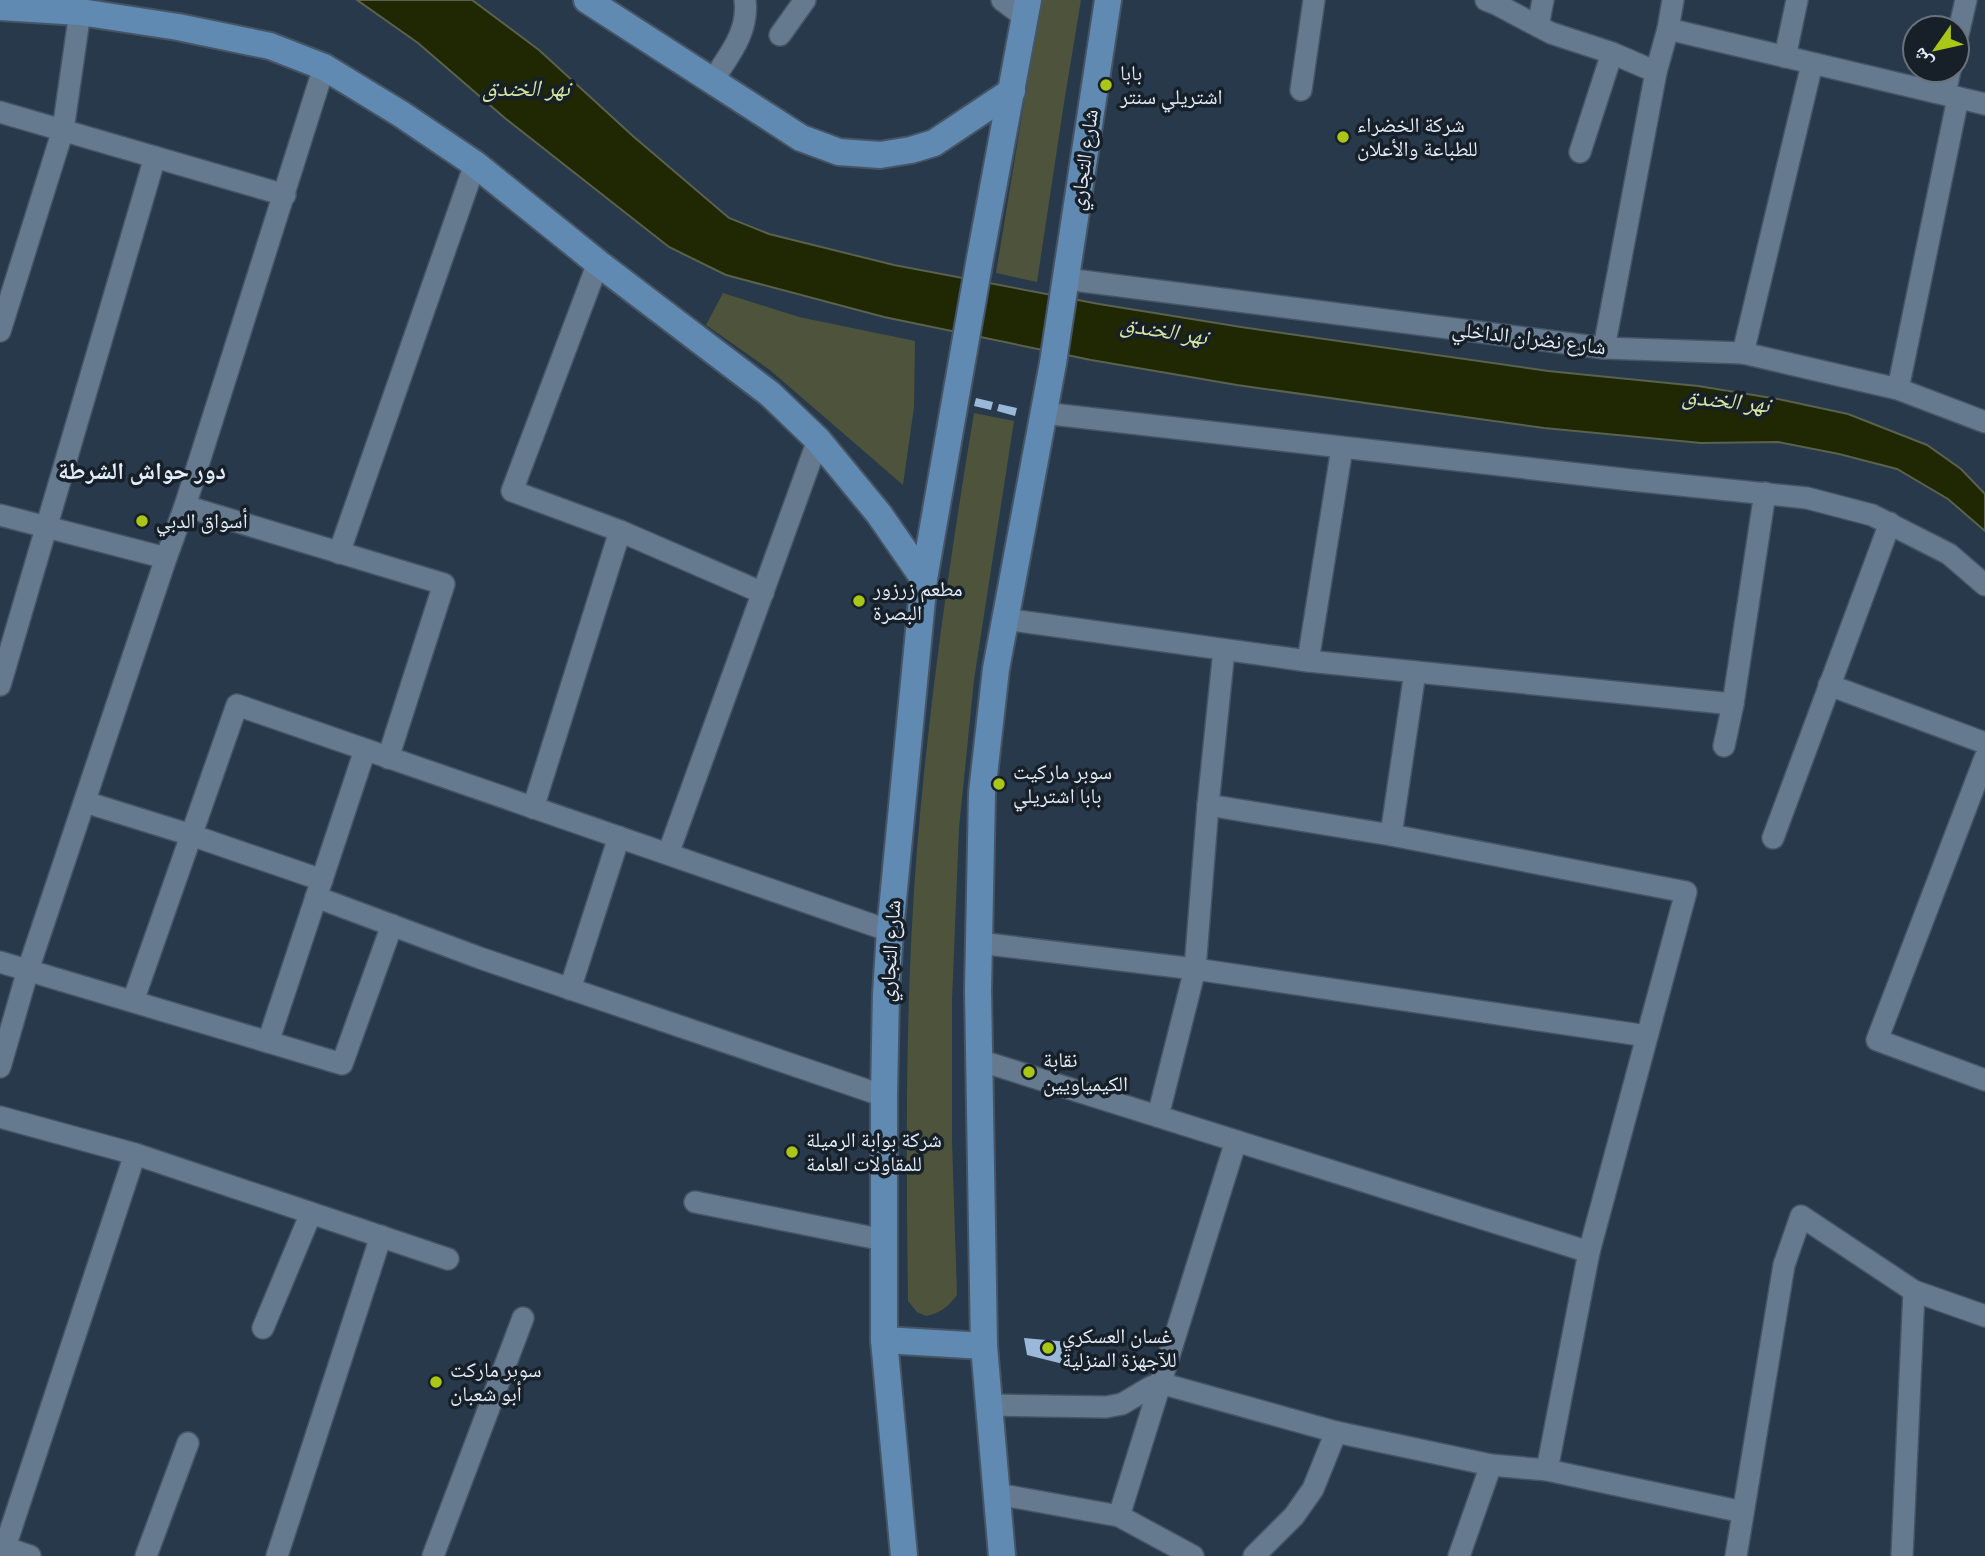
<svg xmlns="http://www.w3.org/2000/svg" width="1985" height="1556" font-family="'Roboto Condensed','Noto Naskh Arabic',sans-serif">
<rect width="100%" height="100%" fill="#27394b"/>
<g fill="#4d543b">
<path d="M 1041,0 L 1081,0 L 1064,103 L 1037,282 L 996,273 Z"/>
<path d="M 723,293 L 799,317 L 915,341 L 914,407 L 903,485 L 770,370 L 706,325 Z"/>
<path d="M 974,413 L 1014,421 L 974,680 L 959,828 L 952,1001 L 952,1141 L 957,1295 C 948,1307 940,1313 926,1316 L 917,1312 L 908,1301 C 906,1150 905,999 917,849 C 929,703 950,557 974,413 Z"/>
</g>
<path fill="#202703" stroke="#5a624d" stroke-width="2" d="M 357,0 L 472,0 L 539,50 L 634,137 L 729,218 L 769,234 L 894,265 L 1099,304 L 1241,327 L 1548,371 L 1698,386 L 1778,399 L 1848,414 L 1927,445 L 1961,469 L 1985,494 L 1985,531 L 1948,499 L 1897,469 L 1839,454 L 1778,442 L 1701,443 L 1544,428 L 1237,385 L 1091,360 L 884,317 L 726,275 L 669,247 L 506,119 L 418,43 Z"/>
<g fill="#9ab9d8">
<path d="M 976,398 L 993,402 L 991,410 L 974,406 Z"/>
<path d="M 999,404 L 1017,408 L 1015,416 L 997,411 Z"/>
<path d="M 1024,1338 L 1069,1342 L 1071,1366 L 1027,1355 Z"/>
</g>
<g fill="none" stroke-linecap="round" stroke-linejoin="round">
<defs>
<g id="minor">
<path d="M 1002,0 L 1025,17"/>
<path d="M 1486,0 L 1496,4 L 1551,33 L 1612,53 L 1656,72"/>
<path d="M 1538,26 L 1543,0"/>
<path d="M 1668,29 L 1985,104"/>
<path d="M 780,35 L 805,0"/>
<path d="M 1957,39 L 1966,0"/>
<path d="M 1785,57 L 1797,0"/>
<path d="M 713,80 C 729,55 749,32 745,0"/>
<path d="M 1301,90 L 1314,0"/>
<path d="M 1945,94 L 1950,70"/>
<path d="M 0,112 L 285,195"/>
<path d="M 1580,152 L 1612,53"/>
<path d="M 598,263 L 512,491 L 620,531 L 763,593"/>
<path d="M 1066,279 L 1604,348 L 1743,353 L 1898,389 L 1985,422"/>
<path d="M 0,331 L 63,130 L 80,12"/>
<path d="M 1604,348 L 1656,72 L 1668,29 L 1673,0"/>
<path d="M 1743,353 L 1812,64"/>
<path d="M 1898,389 L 1958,98"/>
<path d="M 1043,413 L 1631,480 L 1807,498 L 1872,515 L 1949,554 L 1985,585"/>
<path d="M 185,506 L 444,584 L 388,758"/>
<path d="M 0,515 L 166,558"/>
<path d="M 339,553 L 475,164"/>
<path d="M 1005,619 L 1308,661 L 1733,704"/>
<path d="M 1308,661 L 1342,448"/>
<path d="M 0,685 L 155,157"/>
<path d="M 1829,685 L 1985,743"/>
<path d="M 1724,746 L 1733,704 L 1765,493"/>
<path d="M 1985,758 L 1877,1040 L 1985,1080"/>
<path d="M 85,802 L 191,835 L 322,880"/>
<path d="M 1208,805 L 1391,835 L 1686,892 L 1589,1252 L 1547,1470"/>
<path d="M 533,808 L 620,531"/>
<path d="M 1391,835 L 1415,672"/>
<path d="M 1773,838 L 1890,523"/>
<path d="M 668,854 L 818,440"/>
<path d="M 316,897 L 480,958 L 884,1096"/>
<path d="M 979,943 L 1195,969 L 1647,1036"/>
<path d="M 0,962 L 342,1064 L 392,925"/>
<path d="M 570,989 L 619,837"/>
<path d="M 133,1001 L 237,705 L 890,931"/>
<path d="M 268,1042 L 365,750"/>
<path d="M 979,1060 L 1589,1252"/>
<path d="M 0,1067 L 28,970 L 166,558 L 185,506 L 324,67"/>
<path d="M 1158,1116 L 1195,969 L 1208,805 L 1224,650"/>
<path d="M 0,1117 L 135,1154 L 448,1259"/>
<path d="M 695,1202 L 884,1240"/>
<path d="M 263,1328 L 311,1213"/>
<path d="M 989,1405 L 1106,1407 L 1122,1404 L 1149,1388 L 1160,1383 L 1336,1432 L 1491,1465 L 1547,1470 L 1743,1512"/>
<path d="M 997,1494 L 1119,1516 L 1193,1556"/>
<path d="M 1119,1516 L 1236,1141"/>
<path d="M 0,1546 L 30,1556"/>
<path d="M 2,1556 L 135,1154"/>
<path d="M 146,1556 L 188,1443"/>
<path d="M 277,1556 L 381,1236"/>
<path d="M 433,1556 L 523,1318"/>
<path d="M 1254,1556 L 1294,1516 L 1313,1489 L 1336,1432"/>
<path d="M 1459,1556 L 1491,1465"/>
<path d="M 1736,1556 L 1784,1265 L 1801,1216 L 1914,1291 L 1985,1316"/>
<path d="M 1902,1556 L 1914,1291"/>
</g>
<g id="major">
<path d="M 587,0 L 801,138 L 839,152 L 880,155 L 911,150 L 934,143 L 1012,91"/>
<path d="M 0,7 L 80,12 L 178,27 L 270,46 L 324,67 L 401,114 L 475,164 L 598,263 L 770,394 L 818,440 L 879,514 L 924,579"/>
<path d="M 884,1340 L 984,1346"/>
<path d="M 904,1556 L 884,1340 L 884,1096 L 886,994 L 890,931 L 924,579 L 980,258 L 1028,0"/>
<path d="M 1002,1556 L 984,1346 L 978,990 L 982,793 L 996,669 L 1053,363 L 1108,0"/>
</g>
</defs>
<use href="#minor" stroke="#465565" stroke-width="24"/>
<use href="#major" stroke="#465565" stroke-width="30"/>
<use href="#minor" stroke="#667a8f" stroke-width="21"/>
<use href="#major" stroke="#618ab2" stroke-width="26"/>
</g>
<g fill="#aac718" stroke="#172028" stroke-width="2.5">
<circle cx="1106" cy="85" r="7"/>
<circle cx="1343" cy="137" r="7"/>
<circle cx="142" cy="521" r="7"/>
<circle cx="859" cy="601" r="7"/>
<circle cx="999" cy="784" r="7"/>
<circle cx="1029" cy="1072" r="7"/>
<circle cx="792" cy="1152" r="7"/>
<circle cx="1048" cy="1348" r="7"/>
<circle cx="436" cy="1382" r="7"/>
</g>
<g text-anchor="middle" stroke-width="7" stroke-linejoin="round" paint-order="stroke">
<g font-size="21" fill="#e2edf9" stroke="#172028" text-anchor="start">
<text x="1120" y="80">بابا<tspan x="1120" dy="24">اشتريلي سنتر</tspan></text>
<text x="1357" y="132">شركة الخضراء<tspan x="1357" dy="24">للطباعة والأعلان</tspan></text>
<text x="156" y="528">أسواق الدبي</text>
<text x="873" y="596">مطعم زرزور<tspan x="873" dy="24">البصرة</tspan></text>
<text x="1013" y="779">سوبر ماركيت<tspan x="1013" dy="24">بابا اشتريلي</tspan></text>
<text x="1043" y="1067">نقابة<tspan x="1043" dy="24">الكيمياويين</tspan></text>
<text x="806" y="1147">شركة بوابة الرميلة<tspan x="806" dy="24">للمقاولات العامة</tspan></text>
<text x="1062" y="1343">غسان العسكري<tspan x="1062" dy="24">للآجهزة المنزلية</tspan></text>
<text x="450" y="1377">سوبر ماركت<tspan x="450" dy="24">أبو شعبان</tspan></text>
</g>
<g font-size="21" fill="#e2edf9" stroke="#172028">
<text transform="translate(1084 160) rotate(-82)" y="7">شارع التجاري</text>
<text transform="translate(1529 338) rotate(7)" y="7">شارع نضران الداخلي</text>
<text transform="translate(890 951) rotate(-86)" y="7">شارع التجاري</text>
</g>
<g font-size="23" font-style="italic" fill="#d4e5a4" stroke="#172028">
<text x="526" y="96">نهر الخندق</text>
<text transform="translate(1164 330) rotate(9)" y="8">نهر الخندق</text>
<text transform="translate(1726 400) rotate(6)" y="8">نهر الخندق</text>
</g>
<g font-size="24" font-weight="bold" fill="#e2edf9" stroke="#172028">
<text x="142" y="479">دور حواش الشرطة</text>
</g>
</g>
<g transform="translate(1936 49) rotate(236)"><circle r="33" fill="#172028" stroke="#68727c" stroke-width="2"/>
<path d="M0-5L12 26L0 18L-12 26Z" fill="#aac718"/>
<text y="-10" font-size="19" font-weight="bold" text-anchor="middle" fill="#e2edf9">ش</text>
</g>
</svg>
